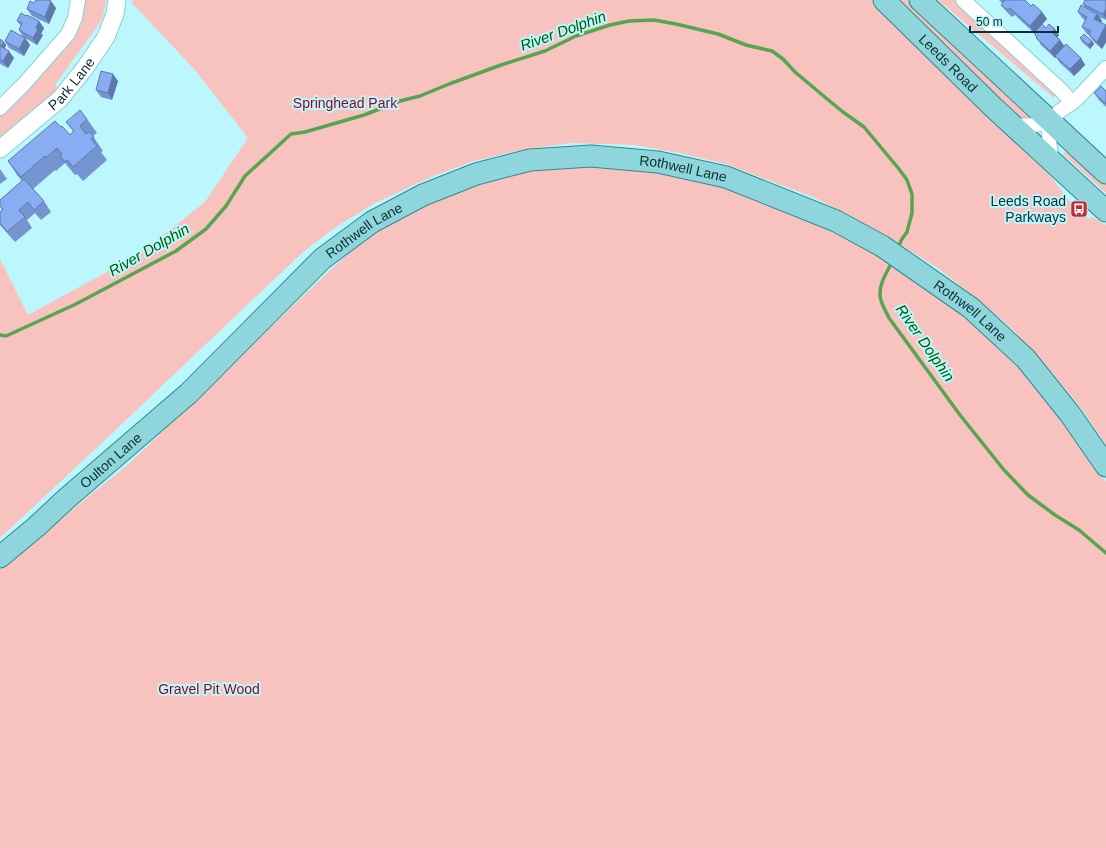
<svg xmlns="http://www.w3.org/2000/svg" width="1106" height="848" font-family="Arial,sans-serif">
<rect width="100%" height="100%" fill="#bbf7fc"/>
<g fill="#f8c3bf">
<path d="M 82,0 L 106,0 L 103,16 L 99,24 L 55,85 L 58,89 L 0,141 L 0,115 L 28,87 Z"/>
<path d="M 133,0 L 872,0 L 1032,155 L 1053,179 L 1070,202 L 1089,219 L 1092,217 L 1106,225 L 1106,445 L 1081,408 L 1049,369 L 1013,330 L 980,301 L 939,269 L 904,247 L 850,215 L 813,197 L 726,164 L 680,153 L 634,145 L 572,143 L 521,150 L 474,161 L 431,177 L 375,203 L 336,227 L 303,252 L 106,439 L 0,538 L 0,259 L 28,315 L 138,255 L 205,202 L 248,138 L 195,70 L 132,3 Z"/>
<path d="M 892,0 L 908,0 L 1035,119 L 1016,118 Z"/>
<path d="M 938,0 L 956,0 L 1056,94 L 1054,98 Z"/>
<path d="M 1068,149 L 1106,183 L 1106,193 L 1063,154 Z"/>
<path d="M 596,165 C 614,166 635,165 652,168 C 680,173 708,182 734,191 C 760,200 786,208 811,218 C 822,223 833,230 844,236 C 908,269 967,313 1017,365 C 1052,400 1079,441 1106,482 L 1106,848 L 0,848 L 0,568 L 130,463 L 327,273 L 365,239 L 411,210 L 452,192 L 486,181 L 540,169 Z"/>
</g>
<g fill="none" stroke-linecap="round" stroke-linejoin="round">
<g stroke="#57a453" stroke-width="3.5">
<path d="M 892,262 C 887,272 879,284 880,295 C 880,303 886,311 889,318 L 960,415 L 1004,470 L 1028,495 L 1055,515 L 1079,530 L 1106,553"/>
<path d="M 0,335 L 6,336 L 76,304 L 176,251 L 206,229 L 226,206 L 245,176 L 291,134 L 305,132 L 364,115 L 400,101 L 420,96 L 449,84 L 501,65 L 545,51 L 576,36 L 610,25 L 629,21 L 654,20 L 676,24 L 718,34 L 746,45 L 772,51 L 783,59 L 795,72 L 826,98 L 843,112 L 864,127 L 899,169 L 907,180 L 912,194 L 912,213 L 907,232 L 902,239 L 897,249"/>
</g>
<defs>
<g id="minor">
<path d="M 963,0 L 1062,91 L 1072,103"/>
<path d="M 0,108 L 24,84 L 68,34 L 75,18 L 78,0"/>
<path d="M 1050,122 L 1060,111 L 1077,99 L 1106,68"/>
<path d="M 1050,122 C 1048,137 1049,147 1053,162"/>
<path d="M 1013,125 C 1026,126 1037,126 1050,122"/>
</g>
<g id="tertiary">
<path id="s1" d="M 0,149 L 60,99 L 85,68 L 106,37 L 115,14 L 117,0"/>
</g>
<g id="primary">
<path id="s2" d="M 884,0 L 994,108 L 1106,211"/>
<path d="M 920,0 L 1106,173"/>
<path id="s3" d="M 0,557 L 36,527 L 66,499 L 189,393 L 322,259 L 372,222 L 423,195 L 476,174 L 530,160 L 591,156 L 658,162 L 726,177 L 836,221 L 882,246 L 971,308 L 1026,359 L 1070,414 L 1106,466"/>
</g>
</defs>
<use href="#minor" stroke="#85d1d7" stroke-width="16"/>
<use href="#tertiary" stroke="#85d1d7" stroke-width="19"/>
<use href="#primary" stroke="#308991" stroke-width="23"/>
<use href="#minor" stroke="#fff" stroke-width="14"/>
<use href="#tertiary" stroke="#fff" stroke-width="17"/>
<use href="#primary" stroke="#8ed6dc" stroke-width="21"/>
</g>
<g fill="#7595d1">
<path d="M 999,0 L 1025,0 L 1031,6 L 1042,12 L 1047,19 L 1042,24 L 1046,28 L 1059,35 L 1057,38 L 1064,47 L 1081,58 L 1085,65 L 1074,76 L 1060,63 L 1056,57 L 1055,58 L 1041,45 L 1034,33 L 1015,15 L 1012,17 L 1006,11 L 1001,5 L 1002,3 Z"/>
<path d="M 1106,0 L 1106,20 L 1100,17 L 1102,21 L 1101,23 L 1106,25 L 1106,42 L 1102,49 L 1094,42 L 1089,35 L 1087,34 L 1082,27 L 1085,20 L 1083,19 L 1078,12 L 1085,7 L 1083,4 Z"/>
<path d="M 34,3 L 56,8 L 49,24 L 32,16 L 27,9 Z"/>
<path d="M 17,21 L 44,28 L 41,34 L 43,35 L 37,45 L 25,38 L 30,45 L 24,56 L 9,48 L 5,41 L 23,37 L 19,30 L 21,26 Z"/>
<path d="M 1080,38 L 1092,41 L 1094,44 L 1090,49 L 1082,42 Z"/>
<path d="M 0,39 L 6,45 L 5,48 L 14,58 L 8,68 L 0,64 Z"/>
<path d="M 118,81 L 112,100 L 101,97 L 96,90 Z"/>
<path d="M 1106,90 L 1106,107 L 1099,100 L 1094,93 Z"/>
<path d="M 87,119 L 97,133 L 93,136 L 103,151 L 101,152 L 107,160 L 83,181 L 77,174 L 75,175 L 65,163 L 56,171 L 55,170 L 33,189 L 44,201 L 51,212 L 41,220 L 35,213 L 27,220 L 32,228 L 15,242 L 0,225 L 0,212 L 2,210 L 0,206 L 0,200 L 22,181 L 17,175 L 8,161 L 61,127 L 70,135 L 73,131 L 66,122 Z"/>
<path d="M 0,169 L 7,179 L 0,184 Z"/>
</g>
<g fill="#5f79aa">
<path d="M 51,1 L 56,8 L 49,24 L 45,17 Z"/>
<path d="M 1106,9 L 1106,19 L 1103,14 Z"/>
<path d="M 1042,12 L 1047,19 L 1034,33 L 1030,26 Z"/>
<path d="M 1097,14 L 1102,21 L 1099,26 L 1094,19 Z"/>
<path d="M 39,21 L 44,28 L 41,34 L 43,35 L 37,45 L 33,38 L 36,28 Z"/>
<path d="M 1106,25 L 1106,42 L 1102,49 L 1097,42 Z"/>
<path d="M 1055,29 L 1059,35 L 1056,39 L 1051,32 Z"/>
<path d="M 25,38 L 30,45 L 24,56 L 19,49 Z"/>
<path d="M 1060,40 L 1065,47 L 1055,58 L 1050,51 Z"/>
<path d="M 1092,41 L 1094,44 L 1090,49 L 1088,45 Z"/>
<path d="M 4,42 L 6,45 L 4,50 L 1,46 Z"/>
<path d="M 9,51 L 14,58 L 8,68 L 3,61 Z"/>
<path d="M 1081,58 L 1085,65 L 1074,76 L 1070,69 Z"/>
<path d="M 113,74 L 118,81 L 112,100 L 108,93 Z"/>
</g>
<g fill="#88adf3" stroke="#5f79aa">
<path d="M 36,0 L 49,0 L 51,1 L 45,17 L 27,9 L 30,1 L 34,3 Z"/>
<path d="M 1005,0 L 1025,0 L 1031,6 L 1033,4 L 1042,12 L 1030,26 L 1010,8 L 1007,10 L 1001,5 Z"/>
<path d="M 1085,0 L 1106,0 L 1106,9 L 1103,14 L 1083,4 Z"/>
<path d="M 1081,5 L 1097,14 L 1094,19 L 1106,25 L 1097,42 L 1089,35 L 1091,31 L 1082,27 L 1087,17 L 1078,12 Z"/>
<path d="M 21,13 L 26,16 L 27,15 L 39,21 L 36,28 L 38,29 L 33,38 L 19,30 L 22,23 L 17,21 Z"/>
<path d="M 1042,24 L 1046,28 L 1049,24 L 1055,29 L 1051,32 L 1060,40 L 1050,51 L 1036,38 L 1037,37 L 1034,33 Z"/>
<path d="M 11,30 L 25,38 L 19,49 L 5,41 Z"/>
<path d="M 1084,34 L 1092,41 L 1088,45 L 1080,38 Z"/>
<path d="M 0,39 L 4,42 L 1,46 L 0,46 Z"/>
<path d="M 1066,44 L 1081,58 L 1070,69 L 1055,56 Z"/>
<path d="M 0,46 L 9,51 L 3,61 L 0,60 Z"/>
<path d="M 101,71 L 113,74 L 108,93 L 96,90 Z"/>
<path d="M 1101,86 L 1106,91 L 1106,90 L 1106,104 L 1094,93 Z"/>
<path d="M 80,110 L 87,119 L 80,126 L 86,134 L 89,132 L 94,137 L 91,139 L 97,146 L 73,167 L 67,160 L 65,162 L 60,156 L 62,154 L 57,148 L 46,158 L 45,156 L 21,177 L 8,161 L 55,121 L 61,127 L 62,126 L 70,135 L 74,131 L 66,122 Z"/>
<path d="M 24,179 L 44,201 L 34,210 L 28,202 L 19,210 L 25,217 L 7,232 L 0,223 L 0,212 L 3,209 L 0,206 L 0,200 Z"/>
</g>
<defs>
<symbol id="bus-square" viewBox="-11 -11 22 22"><rect x="-9" y="-9" width="18" height="18" rx="4" fill="#be2d37" stroke="#bbf7fc"/><path d="M-5-6H5V4H4V6H2V4H-2V6H-4V4H-5ZM-3.5-4V0h7V-4ZM-3.5 1.2v1.5H-2V1.2ZM2 1.2v1.5H3.5V1.2Z" fill="#fff"/></symbol>
</defs>
<g fill-rule="evenodd">
<use href="#bus-square" x="1069" y="199" width="20" height="20"/>
</g>
<g text-anchor="middle" stroke-width="4" stroke-linejoin="round" paint-order="stroke">
<g font-size="14" fill="#0f2f32" stroke="#bbf7fc">
<text dy="5" stroke="none"><textPath href="#s2" startOffset="90">Leeds Road</textPath></text>
<text dy="5" stroke="none"><textPath href="#s1" startOffset="97">Park Lane</textPath></text>
<text dy="5" stroke="none"><textPath href="#s3" startOffset="826">Rothwell Lane</textPath></text>
<text dy="5" stroke="none"><textPath href="#s3" startOffset="490">Rothwell Lane</textPath></text>
<text dy="5" stroke="none"><textPath href="#s3" startOffset="1150">Rothwell Lane</textPath></text>
<text dy="5" stroke="none"><textPath href="#s3" startOffset="147">Oulton Lane</textPath></text>
</g>
<g font-size="14" fill="#94041d" stroke="#bbf7fc">
<text x="345" y="108">Springhead Park</text>
<text x="209" y="694">Gravel Pit Wood</text>
</g>
<g font-size="14" fill="#0f2f32" stroke="#bbf7fc" text-anchor="end">
<text x="1066" y="206">Leeds Road<tspan x="1066" dy="16">Parkways</tspan></text>
</g>
<g font-size="15" font-style="italic" fill="#035a05" stroke="#bbf7fc">
<text transform="translate(563 31) rotate(-20)" y="5">River Dolphin</text>
<text transform="translate(149 250) rotate(-30)" y="5">River Dolphin</text>
<text transform="translate(925 343) rotate(55)" y="5">River Dolphin</text>
</g>
</g>
<path d="M970 26v6h88v-6" fill="none" stroke="#0f2f32" stroke-width="2"/>
<text x="976" y="26" font-size="12" fill="#0f2f32" stroke="#bbf7fc" stroke-width="3" paint-order="stroke">50 m</text>
</svg>
